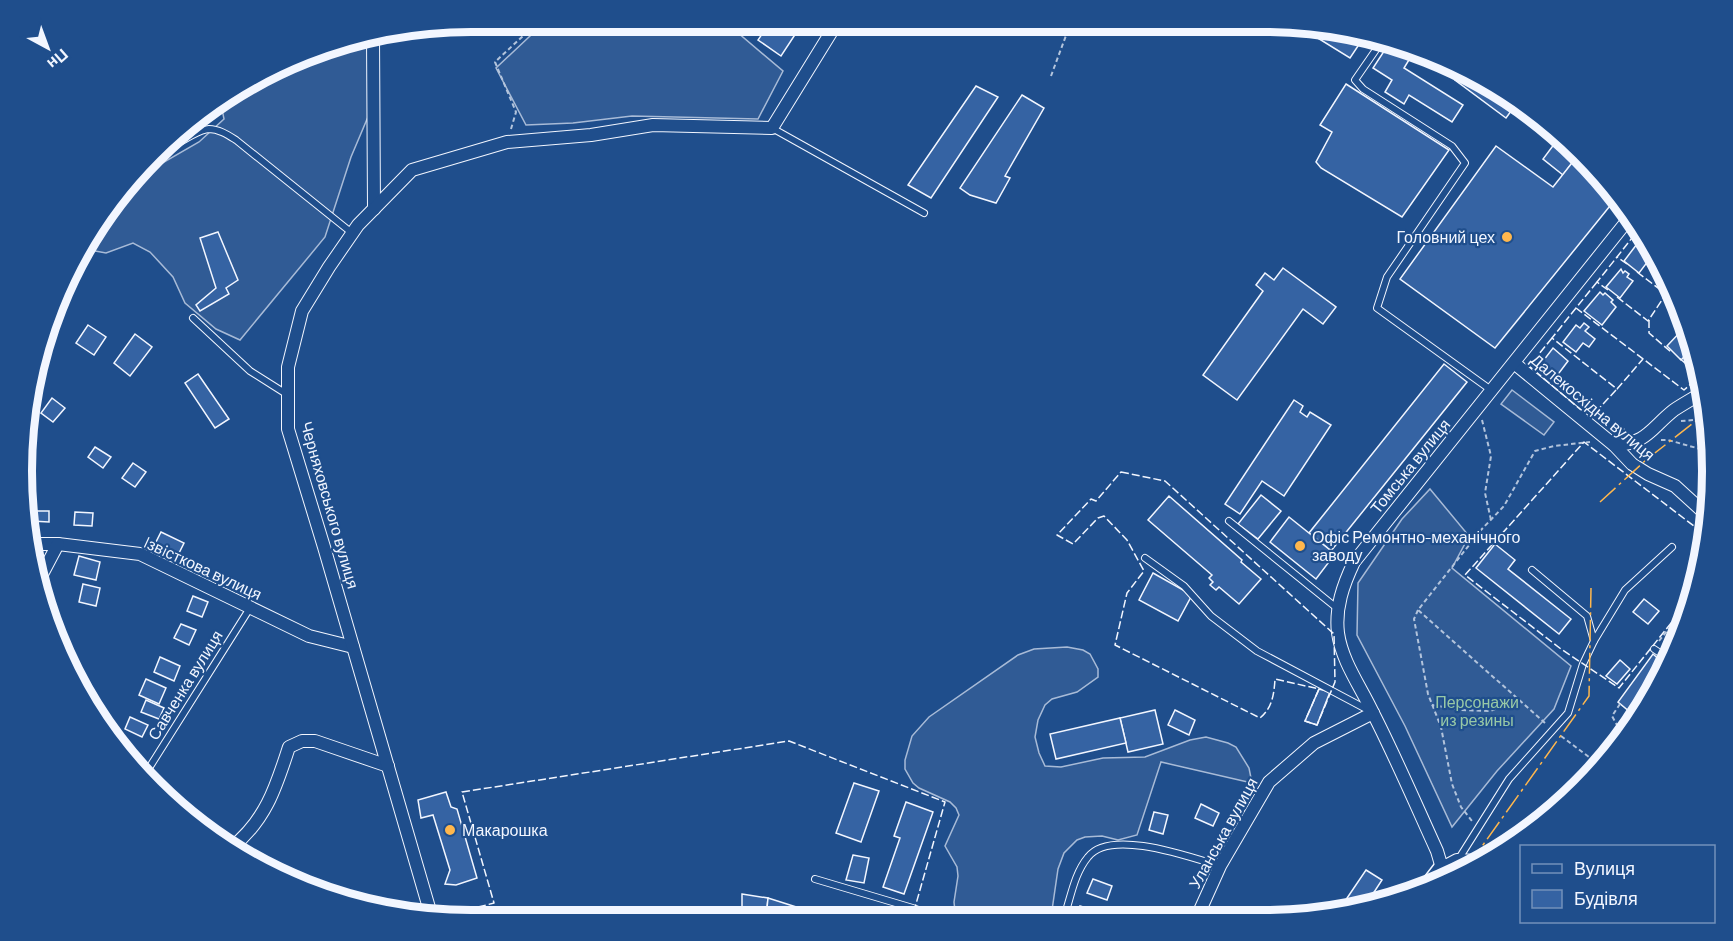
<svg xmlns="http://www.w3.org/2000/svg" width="1733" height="941" font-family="Barlow,sans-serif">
<rect width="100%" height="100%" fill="#1f4e8c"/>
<g fill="#305b95" stroke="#a8bbd7" stroke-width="1.5">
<path d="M 546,21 L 724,21 L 783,71 L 758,119 L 632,116 L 573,123 L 526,125 L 496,68 Z"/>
<path d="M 376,37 L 373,105 L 351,157 L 325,237 L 240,340 L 216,329 L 185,303 L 173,277 L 150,252 L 133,243 L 106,253 L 84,249 L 97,221 L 138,177 L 199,142 L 224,119 L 222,109 L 212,106 L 326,45 Z"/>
<path d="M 1512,390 L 1554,422 L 1544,435 L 1501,404 Z"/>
<path d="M 1430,489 L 1469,536 L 1452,568 L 1571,666 L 1554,709 L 1497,771 L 1452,827 L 1405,726 L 1357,635 L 1358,583 L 1402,519 Z"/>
<path d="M 1067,647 L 1083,650 L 1090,654 L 1098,669 L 1098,677 L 1077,692 L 1052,699 L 1045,705 L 1038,720 L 1035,737 L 1039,753 L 1045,766 L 1061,767 L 1103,758 L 1145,757 L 1190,740 L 1206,737 L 1228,743 L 1236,747 L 1249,768 L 1252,783 L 1161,762 L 1137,835 L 1118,840 L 1102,836 L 1085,837 L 1077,840 L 1064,853 L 1058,869 L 1051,917 L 962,917 L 955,911 L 954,902 L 958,876 L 957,867 L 945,846 L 959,815 L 956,808 L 950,802 L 919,788 L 913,783 L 905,769 L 905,760 L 912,736 L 929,717 L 1018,655 L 1034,649 Z"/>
</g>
<g fill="#3563a3" stroke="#f2f6ff" stroke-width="1.5">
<path d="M 771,21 L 804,21 L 781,56 L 758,40 Z"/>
<path d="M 1323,27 L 1366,34 L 1350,58 L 1316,37 Z"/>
<path d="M 1390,42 L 1412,55 L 1404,68 L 1463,105 L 1452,122 L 1409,95 L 1404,104 L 1385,92 L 1392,80 L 1373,68 Z"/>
<path d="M 1462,71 L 1487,81 L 1517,103 L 1506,118 L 1455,80 Z"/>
<path d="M 1346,84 L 1449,150 L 1402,217 L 1321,168 L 1316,162 L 1332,132 L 1320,125 Z"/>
<path d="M 976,86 L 998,97 L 931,198 L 908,185 Z"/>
<path d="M 1022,95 L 1044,108 L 1005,176 L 1010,178 L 996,203 L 970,195 L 960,188 Z"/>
<path d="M 1561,135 L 1579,154 L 1563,175 L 1543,159 Z"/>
<path d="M 1496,146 L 1553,187 L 1579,154 L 1618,196 L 1495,348 L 1400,279 Z"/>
<path d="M 218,232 L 238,280 L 226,288 L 229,294 L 200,311 L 196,305 L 216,288 L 200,238 Z"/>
<path d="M 1637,244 L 1649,250 L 1647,252 L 1652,256 L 1639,273 L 1624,261 Z"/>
<path d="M 1283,268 L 1336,307 L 1323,324 L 1303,309 L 1237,400 L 1203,375 L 1263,291 L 1256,285 L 1265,273 L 1274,280 Z"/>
<path d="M 1621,269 L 1623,273 L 1625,271 L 1629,274 L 1627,277 L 1633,281 L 1620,298 L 1606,287 Z"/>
<path d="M 1600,292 L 1603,295 L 1605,293 L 1613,300 L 1611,302 L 1616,307 L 1602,325 L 1584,311 Z"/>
<path d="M 1584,323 L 1589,327 L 1585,331 L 1595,339 L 1589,347 L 1583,343 L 1576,352 L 1563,342 L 1576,325 L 1580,328 Z"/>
<path d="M 88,325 L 106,337 L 94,355 L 76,343 Z"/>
<path d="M 1682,330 L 1691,339 L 1694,347 L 1681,360 L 1667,346 Z"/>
<path d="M 135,334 L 152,347 L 130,376 L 114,363 Z"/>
<path d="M 1553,348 L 1568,361 L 1556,377 L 1540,365 Z"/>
<path d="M 1444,364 L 1467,382 L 1331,551 L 1309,533 Z"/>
<path d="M 198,374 L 229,419 L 215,428 L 185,383 Z"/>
<path d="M 52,398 L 65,408 L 53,422 L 41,413 Z"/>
<path d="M 1294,400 L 1303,406 L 1300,412 L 1307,417 L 1310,412 L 1331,425 L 1284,496 L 1262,481 L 1240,514 L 1225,504 Z"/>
<path d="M 1623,428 L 1625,431 L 1618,437 L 1614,433 Z"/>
<path d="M 95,447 L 111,457 L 103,468 L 88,457 Z"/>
<path d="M 133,463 L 146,472 L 135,487 L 122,478 Z"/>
<path d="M 1261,495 L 1281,511 L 1258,539 L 1238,524 Z"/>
<path d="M 1169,496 L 1242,560 L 1241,562 L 1261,579 L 1239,604 L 1219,587 L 1216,590 L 1210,585 L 1213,582 L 1209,578 L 1212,575 L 1148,520 Z"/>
<path d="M 31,511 L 49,511 L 49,522 L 31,521 Z"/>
<path d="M 75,512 L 93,513 L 92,526 L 74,525 Z"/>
<path d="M 1289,517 L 1335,554 L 1316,579 L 1270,542 Z"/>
<path d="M 161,532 L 184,543 L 177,557 L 154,546 Z"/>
<path d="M 1495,544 L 1515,560 L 1508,569 L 1571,619 L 1559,634 L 1476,568 Z"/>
<path d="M 79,556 L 100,562 L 96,580 L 74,575 Z"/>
<path d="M 1153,573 L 1192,595 L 1178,621 L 1139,600 Z"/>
<path d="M 83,584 L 100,588 L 96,606 L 79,602 Z"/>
<path d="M 193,596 L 208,602 L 202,617 L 187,611 Z"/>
<path d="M 1644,599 L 1659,611 L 1648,624 L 1633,612 Z"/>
<path d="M 181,624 L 196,630 L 189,645 L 174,638 Z"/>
<path d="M 1653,654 L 1663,663 L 1634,701 L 1643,708 L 1636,717 L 1618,702 Z"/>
<path d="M 160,657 L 180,666 L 174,681 L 154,672 Z"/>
<path d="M 1620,660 L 1630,669 L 1617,684 L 1606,676 Z"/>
<path d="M 146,679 L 166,688 L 159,704 L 139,695 Z"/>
<path d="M 1319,689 L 1330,692 L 1317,725 L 1305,721 Z"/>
<path d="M 146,700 L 164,708 L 159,719 L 141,712 Z"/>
<path d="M 1155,710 L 1163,744 L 1128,752 L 1120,718 Z"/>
<path d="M 1175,710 L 1195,720 L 1189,735 L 1168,725 Z"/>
<path d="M 130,717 L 148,725 L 142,737 L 125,729 Z"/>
<path d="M 1120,718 L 1126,743 L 1056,759 L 1050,734 Z"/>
<path d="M 854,783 L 879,791 L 861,842 L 836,833 Z"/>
<path d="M 446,792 L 451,807 L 457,809 L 477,878 L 456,885 L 445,884 L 450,870 L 433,815 L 421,818 L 418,800 Z"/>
<path d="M 906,802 L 933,812 L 904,894 L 883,887 L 900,838 L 894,836 Z"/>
<path d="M 1201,804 L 1219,813 L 1213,826 L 1195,818 Z"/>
<path d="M 1154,812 L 1168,815 L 1163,834 L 1149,830 Z"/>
<path d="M 853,855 L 869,858 L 864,883 L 846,880 Z"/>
<path d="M 1366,870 L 1382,880 L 1365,906 L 1345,911 L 1341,907 Z"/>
<path d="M 1093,879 L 1112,886 L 1107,900 L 1087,893 Z"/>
<path d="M 742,894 L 768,898 L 766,918 L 742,918 Z"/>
<path d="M 768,898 L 831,918 L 766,918 Z"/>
<path d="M 1080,906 L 1100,912 L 1098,917 L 1077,917 Z"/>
</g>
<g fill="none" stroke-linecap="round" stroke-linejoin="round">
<defs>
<g id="lane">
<path d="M 1384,38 L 1355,80 L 1363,89 L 1452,146 L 1465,163 L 1387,277 L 1377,308 L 1491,390"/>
<path d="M 772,128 L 924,213"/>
<path d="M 157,157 C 170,149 195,130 209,129 C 219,129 228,135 236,140 L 352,233"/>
<path d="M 193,318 L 250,371 L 288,395"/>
<path d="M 1229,521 L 1338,609"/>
<path d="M 1145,558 L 1184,586 L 1211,616 L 1257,651 L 1370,711"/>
<path d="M 1594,641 L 1625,590 L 1672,547"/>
<path d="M 1654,649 L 1666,657 L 1666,663"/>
<path d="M 144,776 L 250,608"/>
<path d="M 1458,860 L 1509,779 L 1568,713 L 1583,664 L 1594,641 L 1587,616 L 1532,570"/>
<path d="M 815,879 L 916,909 L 931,917"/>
<path d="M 1064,917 C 1071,897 1074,874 1088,857 C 1110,828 1190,857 1220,866"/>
</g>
<g id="street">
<path d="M 373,37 L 374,209"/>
<path d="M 1514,363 L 1614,445 L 1632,464 L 1648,474 L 1675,486 L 1709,517"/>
<path d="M 1614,445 C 1647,444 1651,428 1674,410 C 1683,404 1694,398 1703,392"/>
<path d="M 32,544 L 58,544 L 140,554 L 309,636 L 353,647"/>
<path d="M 40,578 L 58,544"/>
<path d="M 231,848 C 266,820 276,787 289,747 L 302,741 L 315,741 L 388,766"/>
<path d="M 1477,861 L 1457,860 L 1442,868 L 1437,851 C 1416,805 1396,758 1373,713 C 1361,687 1342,662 1338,633 C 1335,608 1343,585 1354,562 L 1631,216"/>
<path d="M 1197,917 L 1220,866 L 1269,782 L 1314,743 L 1373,713"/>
<path d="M 432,918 L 324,547 L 288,429 L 288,367 L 302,311 L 329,267 L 358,225 L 412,170 L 507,142 L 591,135 L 653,125 L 772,128 L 838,21"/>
</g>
<path id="secondary" d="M 1429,885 L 1442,868"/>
</defs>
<use href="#lane" stroke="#f2f6ff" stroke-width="8"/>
<use href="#street" stroke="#f2f6ff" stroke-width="14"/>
<use href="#secondary" stroke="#f2f6ff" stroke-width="19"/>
<g stroke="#b3c4dc" stroke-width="2" stroke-dasharray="4.5 3" stroke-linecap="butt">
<path d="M 1051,76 L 1071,22"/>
<path d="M 511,129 L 516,112 L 495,62 L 539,21"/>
<path d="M 1482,420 L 1491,456 L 1485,493 L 1491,520"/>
<path d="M 1681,421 L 1707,419"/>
<path d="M 1661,440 L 1668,440 L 1711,452"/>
<path d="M 1418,610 L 1414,619 L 1428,694 L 1441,727 L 1452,784 L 1461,807 L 1472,821"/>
<path d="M 1659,641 L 1691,601"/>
<path d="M 1620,704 L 1612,716 L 1623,736"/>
<path d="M 1432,705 L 1461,710 L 1490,711 L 1520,700"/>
<path d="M 1545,723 L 1418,610 L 1481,530 L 1504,506 L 1535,451 L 1554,446 L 1590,442"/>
<path d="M 1561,736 L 1601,766"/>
</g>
<use href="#lane" stroke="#1f4e8c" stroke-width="6"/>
<use href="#street" stroke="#1f4e8c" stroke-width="12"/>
<use href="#secondary" stroke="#1f4e8c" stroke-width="16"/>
<g stroke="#f2f6ff" stroke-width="1.5" stroke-dasharray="8 3" stroke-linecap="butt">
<path d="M 1635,234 L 1650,246"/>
<path d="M 1627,264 L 1617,257 L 1639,229"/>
<path d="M 1637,272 L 1666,294 L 1672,288"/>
<path d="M 1597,282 L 1576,308 L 1684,390 L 1700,376 L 1678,357"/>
<path d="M 1608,290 L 1597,282 L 1617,257"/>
<path d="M 1617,297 L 1648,321 L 1666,294 L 1677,303"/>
<path d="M 1576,308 L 1552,338 L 1617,389 L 1643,359"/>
<path d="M 1649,320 L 1649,333 L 1671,352"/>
<path d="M 1552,338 L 1529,366 L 1581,410"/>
<path d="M 1588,416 L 1590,418 L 1617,389"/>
<path d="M 1121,472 L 1165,481 L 1334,634 L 1335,682 L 1317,725 L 1305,721 L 1319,689 L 1275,679 C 1274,695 1272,708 1260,718 L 1115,645 L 1127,593 L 1144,571 L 1127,540 L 1104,516 L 1098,518 L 1073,544 L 1057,535 L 1091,499 L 1096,501 Z"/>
<path d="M 1692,597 L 1619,688 L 1561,649 L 1465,575 L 1584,442 L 1707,536"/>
<path d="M 452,919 L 451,914 L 494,903 L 462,792 L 789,741 L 945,802 L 912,918"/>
</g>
<g stroke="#ffb74d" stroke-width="1.5" stroke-dasharray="21 4.5 3 4.5" stroke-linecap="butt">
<path d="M 1600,502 L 1646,460 L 1706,413"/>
<path d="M 1468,866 L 1589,696 L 1591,588"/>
</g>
</g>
<g fill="#ffb74d" stroke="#1f4e8c" stroke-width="2">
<circle cx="1507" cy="237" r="6"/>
<circle cx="1300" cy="546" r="6"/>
<circle cx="450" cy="830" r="6"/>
</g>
<g text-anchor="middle" stroke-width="4.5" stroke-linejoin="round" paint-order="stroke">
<g font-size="16" fill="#f2f6ff" stroke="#1f4e8c" text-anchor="start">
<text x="1495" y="243" text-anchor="end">Головний цех</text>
<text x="1312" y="543">Офіс Ремонтно-механічного<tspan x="1312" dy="18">заводу</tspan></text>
<text x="462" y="836">Макарошка</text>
</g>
<g font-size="16" fill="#f2f6ff" stroke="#1f4e8c">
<text transform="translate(1593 407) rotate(40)" y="6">Далекосхідна вулиця</text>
<text transform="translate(1410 466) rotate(-51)" y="6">Томська вулиця</text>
<text transform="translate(330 505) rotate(74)" y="6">Черняховського вулиця</text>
<text transform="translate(203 568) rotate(25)" y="6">Iзвiсткова вулиця</text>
<text transform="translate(185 685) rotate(-58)" y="6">Савченка вулиця</text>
<text transform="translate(1223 833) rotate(-61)" y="6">Уланська вулиця</text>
</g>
<g font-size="16" fill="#97c8a6" stroke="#1f4e8c">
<text x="1477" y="708">Персонажи<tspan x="1477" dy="18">из резины</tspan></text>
</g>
</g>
<path d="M0 0H1733V941H0ZM471 32H1263A439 439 0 0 1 1702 471V471A439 439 0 0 1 1263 910H471A439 439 0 0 1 32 471V471A439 439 0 0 1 471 32Z" fill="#1f4e8c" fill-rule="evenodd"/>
<path fill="none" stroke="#f2f6ff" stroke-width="8" d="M471 32H1263A439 439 0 0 1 1702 471V471A439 439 0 0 1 1263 910H471A439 439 0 0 1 32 471V471A439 439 0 0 1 471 32Z"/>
<rect x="1520" y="845" width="195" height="78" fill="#1f4e8c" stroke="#7391ba" stroke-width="1.5"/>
<rect x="1532" y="864" width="30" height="9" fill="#1f4e8c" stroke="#7391ba" stroke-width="1.5"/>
<text x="1574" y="875" font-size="18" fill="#f2f6ff">Вулиця</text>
<rect x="1532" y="890" width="30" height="18" fill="#3563a3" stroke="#7391ba" stroke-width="1.5"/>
<text x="1574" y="905" font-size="18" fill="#f2f6ff">Будівля</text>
<g transform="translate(48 48) rotate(139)" stroke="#1f4e8c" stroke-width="4.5" paint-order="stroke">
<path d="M0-4.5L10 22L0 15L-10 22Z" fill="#f2f6ff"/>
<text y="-9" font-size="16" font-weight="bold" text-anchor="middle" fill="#f2f6ff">Пн</text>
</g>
</svg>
